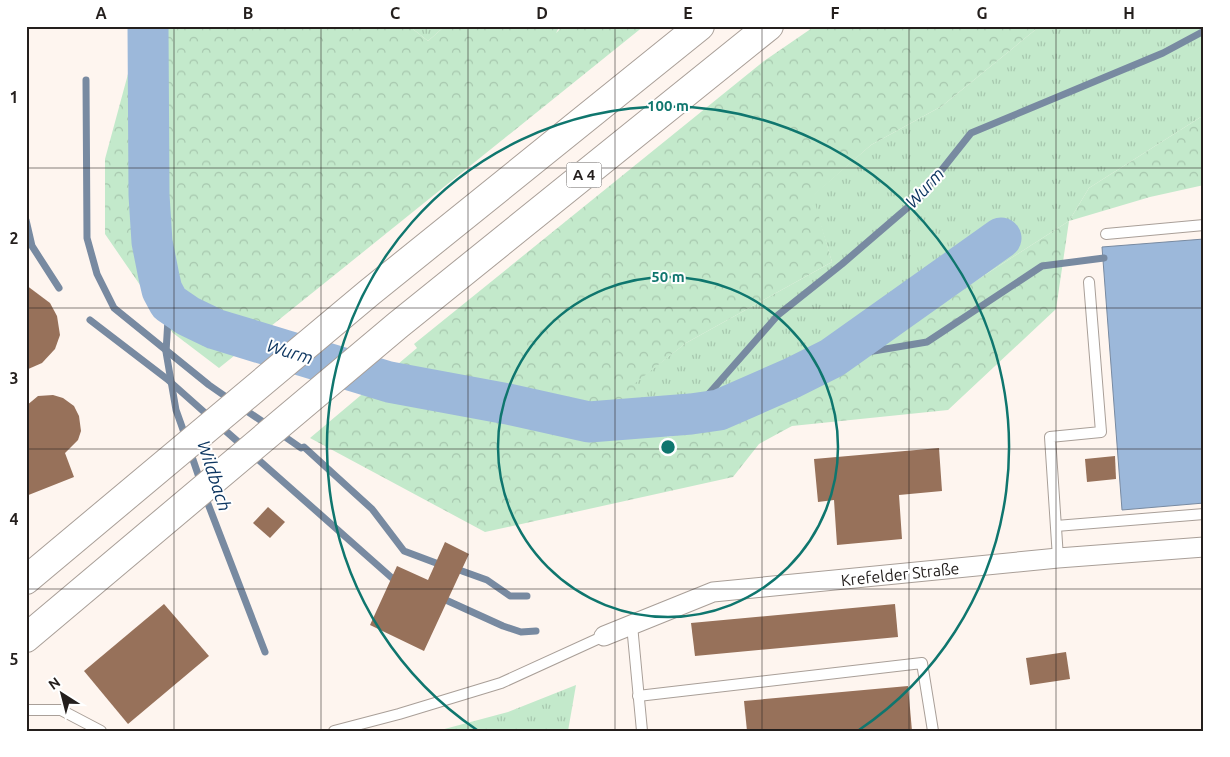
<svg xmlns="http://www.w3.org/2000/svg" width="1230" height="757" font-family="Ubuntu,sans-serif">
<defs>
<pattern id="grass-tufts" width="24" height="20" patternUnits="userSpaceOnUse" patternTransform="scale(1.25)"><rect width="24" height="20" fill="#c3e9cb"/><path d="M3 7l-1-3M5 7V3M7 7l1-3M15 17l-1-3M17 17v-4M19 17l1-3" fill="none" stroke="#a7c7ae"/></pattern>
<pattern id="forest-crowns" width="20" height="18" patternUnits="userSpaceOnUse" patternTransform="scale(1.25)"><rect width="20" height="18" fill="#c3e9cb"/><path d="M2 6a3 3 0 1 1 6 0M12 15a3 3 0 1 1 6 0" fill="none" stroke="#a7c7ae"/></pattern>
</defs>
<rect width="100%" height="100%" fill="#fef5ef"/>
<g fill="url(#grass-tufts)">
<path d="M 409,26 L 445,26 L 428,41 Z"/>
<path d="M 1040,26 L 1204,26 L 1204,115 L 1089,188 L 1069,221 L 818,382 L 715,425 L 668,437 L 633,384 L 686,343 L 832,262 L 812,196 L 871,145 L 942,106 Z"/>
<path d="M 576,685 L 568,731 L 437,731 L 508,712 Z"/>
</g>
<g fill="url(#forest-crowns)">
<path d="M 141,26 L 409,26 L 428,41 L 445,26 L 560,26 L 556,33 L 563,26 L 644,26 L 219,368 L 173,333 L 105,234 L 105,159 Z"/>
<path d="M 815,26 L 1040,26 L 942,106 L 871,145 L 813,196 L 832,262 L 686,343 L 634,384 L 668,437 L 715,425 L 818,382 L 1069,221 L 1089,188 L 1204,115 L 1204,185 L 1150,197 L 1069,221 L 1056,309 L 948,410 L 792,426 L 759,444 L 733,477 L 485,532 L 310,438 L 417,348 L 414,344 L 764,61 Z"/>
</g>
<path fill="#9cb8da" stroke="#788aa1" d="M 1204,239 L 1204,503 L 1122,510 L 1102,247 Z"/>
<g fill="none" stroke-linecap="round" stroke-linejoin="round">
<g stroke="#788aa1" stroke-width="7">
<path d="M 86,80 L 87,238 L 97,274 L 114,308 L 209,385 L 232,401"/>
<path d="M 26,220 L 32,246 L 59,288"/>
<path d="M 169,303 L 166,352 L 176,410 L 186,438"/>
<path d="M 90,320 L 167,379 L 212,419"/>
<path d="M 832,358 L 927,342 L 1042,266 L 1104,258"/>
<path d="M 241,407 L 269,426"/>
<path d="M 691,414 L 778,315 L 842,264 L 921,196 L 971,133 L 1163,53 L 1204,31"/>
<path d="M 220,426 L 244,447"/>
<path d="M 278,432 L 301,448 L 304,447 L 372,509 L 404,551 L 436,563"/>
<path d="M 190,451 L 201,483"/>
<path d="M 252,454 L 392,578"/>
<path d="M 205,496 L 265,652"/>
<path d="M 462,571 L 487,580 L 510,596 L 527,596"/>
<path d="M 448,601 L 503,626 L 521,632 L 536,631"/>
</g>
<path stroke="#9cb8da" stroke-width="41" d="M 148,26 L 149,195 L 152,242 L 159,277 L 162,290 L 169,303 L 188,316 L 215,329 L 389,382 L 508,404 L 589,422 L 691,414 L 719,410 L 792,378 L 832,358 L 1001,238"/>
</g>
<g fill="#97715a">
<path d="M 26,285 L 50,303 L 57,316 L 60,335 L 55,349 L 42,363 L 26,370 Z"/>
<path d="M 53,395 L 63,398 L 74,406 L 79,416 L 81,431 L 78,440 L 65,453 L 74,477 L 26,496 L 26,406 L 38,396 Z"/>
<path d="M 939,448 L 942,491 L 899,495 L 902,539 L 837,545 L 834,500 L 818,502 L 814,459 Z"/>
<path d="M 1115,456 L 1116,479 L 1087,482 L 1085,459 Z"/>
<path d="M 268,507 L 285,522 L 270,538 L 253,523 Z"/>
<path d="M 445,542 L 469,554 L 424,651 L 370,625 L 397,566 L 428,580 Z"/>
<path d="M 164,604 L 209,656 L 128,724 L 84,671 Z"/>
<path d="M 895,604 L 898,637 L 695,656 L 691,623 Z"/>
<path d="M 1066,652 L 1070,679 L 1030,685 L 1026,658 Z"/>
<path d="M 908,686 L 912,731 L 747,731 L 744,701 Z"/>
</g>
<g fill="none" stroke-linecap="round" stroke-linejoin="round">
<defs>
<g id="lane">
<path d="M 1106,234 L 1204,225"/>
<path d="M 1056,526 L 1204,514"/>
<path d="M 1058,558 L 1050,437 L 1101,432 L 1089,282"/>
<path d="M 632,625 L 642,731"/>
<path d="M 638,696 L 922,663 L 933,731"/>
<path d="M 26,710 L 61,710 L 101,731"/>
<path d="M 334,731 L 399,714 L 501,683 L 604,636"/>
</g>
<path id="street" d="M 604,636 L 713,592 L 1058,558 L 1204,547"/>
<g id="highway">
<path d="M 26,580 L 370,292 L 700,26"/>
<path d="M 26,638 L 398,325 L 769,26"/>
</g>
</defs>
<use href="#lane" stroke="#a99f98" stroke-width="12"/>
<use href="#street" stroke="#a99f98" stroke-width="21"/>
<use href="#highway" stroke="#a99f98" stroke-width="30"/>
<use href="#lane" stroke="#fff" stroke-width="10"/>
<use href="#street" stroke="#fff" stroke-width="19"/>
<use href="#highway" stroke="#fff" stroke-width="28"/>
</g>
<path fill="none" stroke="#241f1d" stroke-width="1" stroke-opacity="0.55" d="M 174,26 L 174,731M 321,26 L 321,731M 468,26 L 468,731M 615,26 L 615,731M 762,26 L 762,731M 909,26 L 909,731M 1056,26 L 1056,731M 26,168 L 1204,168M 26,308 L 1204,308M 26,449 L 1204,449M 26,589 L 1204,589"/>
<g fill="none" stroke="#0f766e" stroke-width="2.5">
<circle cx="668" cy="447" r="170"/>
<path d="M477 730A341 341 0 1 1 859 730"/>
</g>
<g text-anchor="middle" stroke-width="4" stroke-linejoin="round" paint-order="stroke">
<rect fill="#fff" stroke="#666261" stroke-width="1" x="566.5" y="162.5" width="35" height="25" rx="4"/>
<g font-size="15" font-weight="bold" fill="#241f1d">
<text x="584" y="180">A 4</text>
</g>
<g font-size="16" fill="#241f1d" stroke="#fff">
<text transform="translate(900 574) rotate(-6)" y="6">Krefelder Straße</text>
</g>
<g font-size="18" font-style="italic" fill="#0b345f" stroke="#fff">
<text transform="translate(925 188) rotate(-47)" y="6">Wurm</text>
<text transform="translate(290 352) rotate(17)" y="6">Wurm</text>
<text transform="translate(214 476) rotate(72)" y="6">Wildbach</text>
</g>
</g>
<circle cx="668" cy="447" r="8" fill="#0f766e" stroke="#fff" stroke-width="2.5"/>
<g font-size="15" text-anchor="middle" font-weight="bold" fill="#0f766e" stroke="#fff" stroke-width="4" stroke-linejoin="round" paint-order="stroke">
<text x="668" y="111">100 m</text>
<text x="668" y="282">50 m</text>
</g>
<rect width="1230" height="757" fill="none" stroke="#ffffff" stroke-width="55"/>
<g transform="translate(62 694) rotate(324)" stroke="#ffffff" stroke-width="4" paint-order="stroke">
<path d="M0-4L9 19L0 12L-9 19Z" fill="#241f1d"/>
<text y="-8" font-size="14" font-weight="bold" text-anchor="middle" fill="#241f1d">N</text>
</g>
<rect x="28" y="28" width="1174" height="702" fill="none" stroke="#241f1d" stroke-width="2"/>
<g font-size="16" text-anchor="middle" font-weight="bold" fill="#241f1d">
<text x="101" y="19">A</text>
<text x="248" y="19">B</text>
<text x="395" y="19">C</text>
<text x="542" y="19">D</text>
<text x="688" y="19">E</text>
<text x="835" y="19">F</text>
<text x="982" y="19">G</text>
<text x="1129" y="19">H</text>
<text x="14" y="103">1</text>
<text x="14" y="244">2</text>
<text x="14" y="384">3</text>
<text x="14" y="525">4</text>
<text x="14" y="665">5</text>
</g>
</svg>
